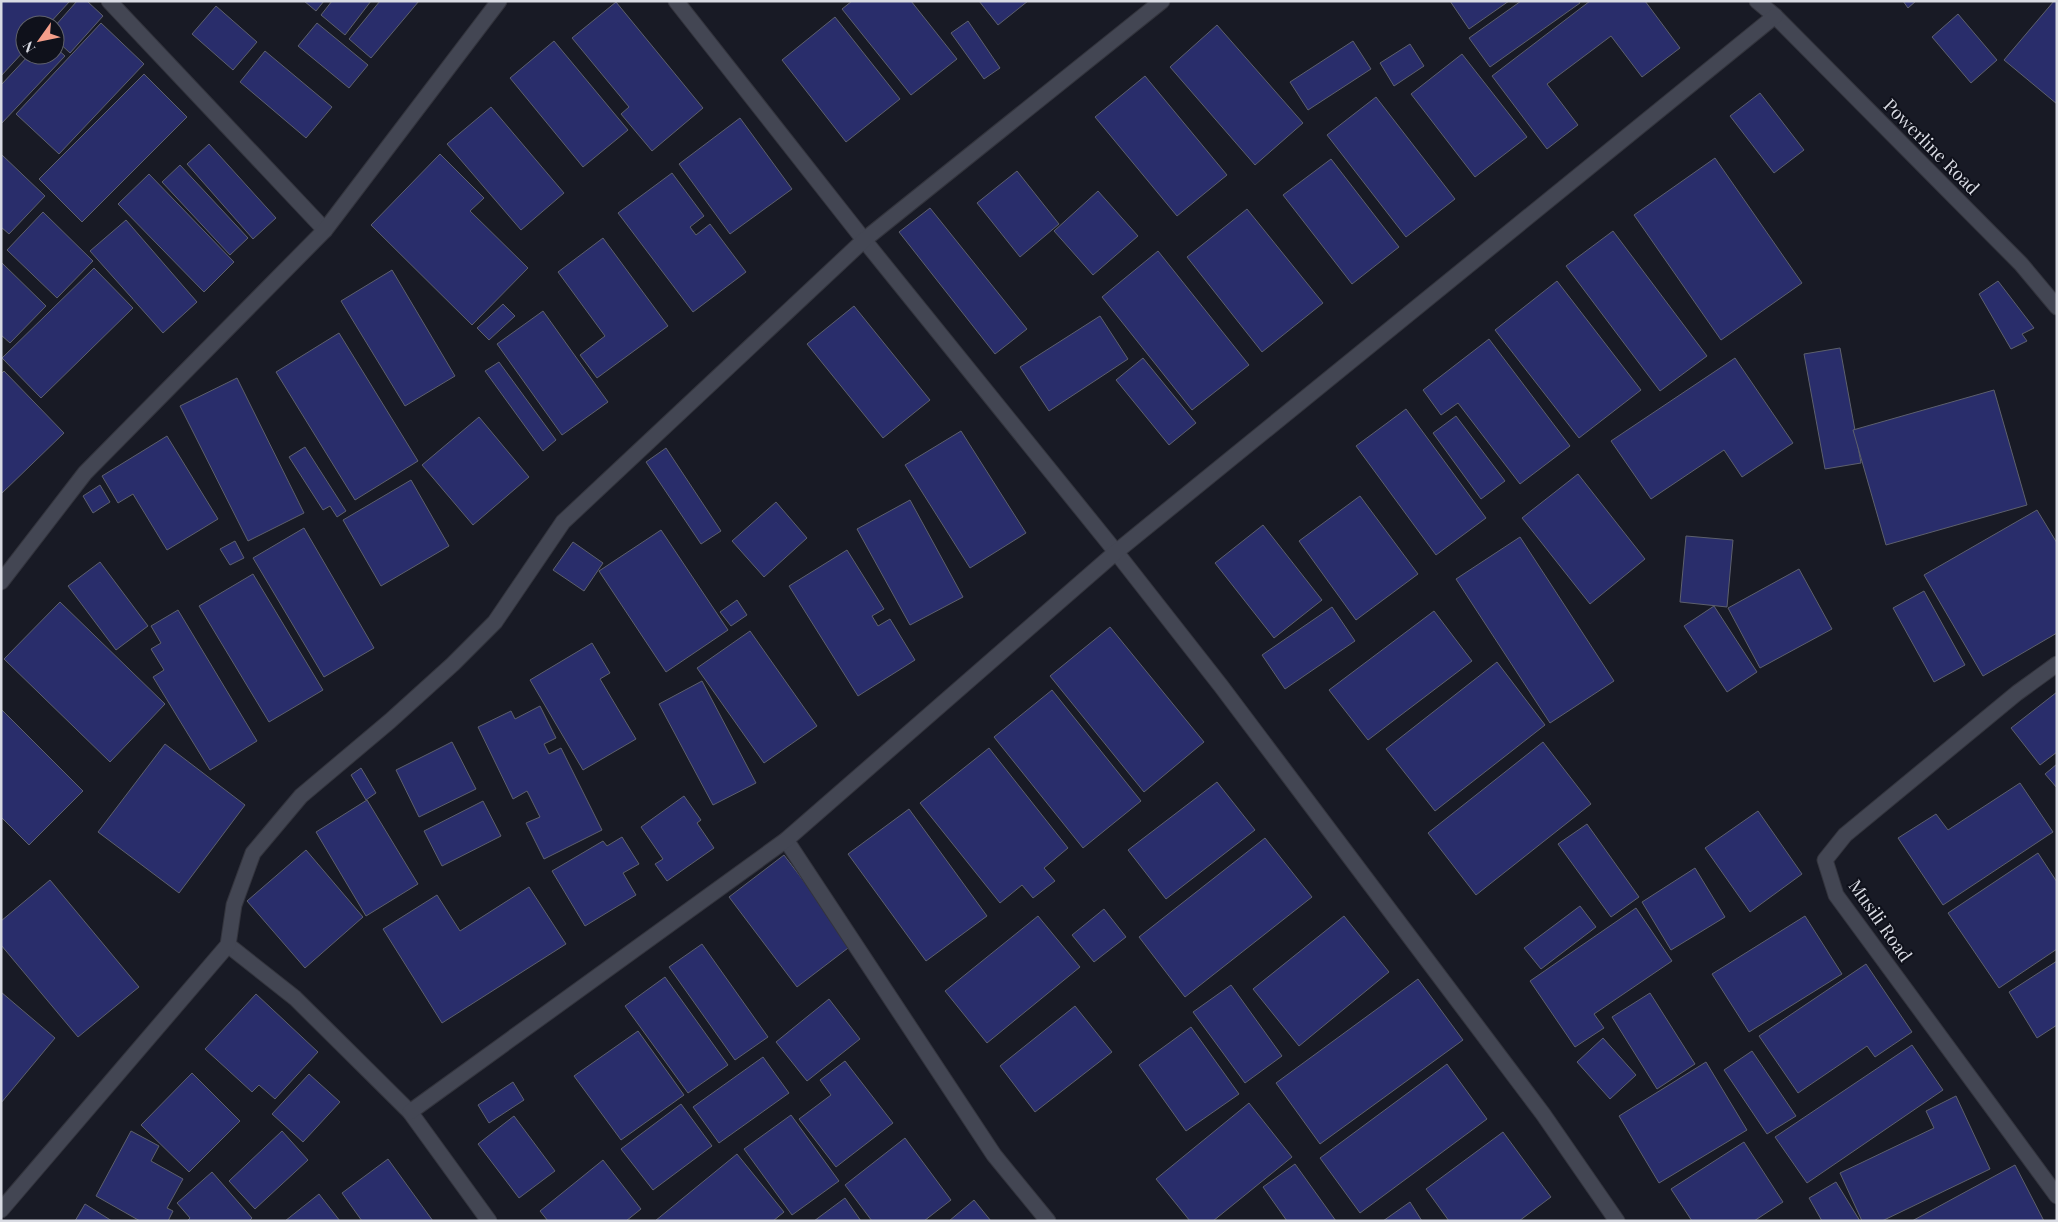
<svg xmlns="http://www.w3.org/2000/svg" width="2058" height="1222" font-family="'Playfair Display',serif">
<rect width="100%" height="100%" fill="#181a25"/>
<g fill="#292d6b" stroke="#5d606d">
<path d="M 1,1 L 70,1 L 48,25 L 25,25 L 25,50 L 1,76 Z"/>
<path d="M 77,1 L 87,1 L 103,16 L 70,53 L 55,39 L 55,26 Z"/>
<path d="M 304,1 L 324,1 L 316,11 Z"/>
<path d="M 332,1 L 371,1 L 345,35 L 321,15 Z"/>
<path d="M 380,1 L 419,1 L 371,58 L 349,39 Z"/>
<path d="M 852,1 L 911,1 L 957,59 L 911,95 L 842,9 Z"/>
<path d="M 979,1 L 1028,1 L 998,25 Z"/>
<path d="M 1450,1 L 1509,1 L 1469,29 Z"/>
<path d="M 1521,1 L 1579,1 L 1580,3 L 1490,67 L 1469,38 Z"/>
<path d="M 1590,1 L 1645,1 L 1680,48 L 1642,77 L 1611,36 L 1547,84 L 1578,125 L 1547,149 L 1492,76 Z"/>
<path d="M 1903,1 L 1916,1 L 1908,8 Z"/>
<path d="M 2054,1 L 2057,1 L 2057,104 L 2004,60 Z"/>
<path d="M 616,2 L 703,108 L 652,151 L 621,114 L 629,107 L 572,38 Z"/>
<path d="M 216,6 L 257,42 L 233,70 L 192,34 Z"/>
<path d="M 1958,14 L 1997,60 L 1971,83 L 1932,37 Z"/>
<path d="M 835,17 L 900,99 L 846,142 L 782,60 Z"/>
<path d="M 968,21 L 1000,68 L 984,79 L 951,33 Z"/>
<path d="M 101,23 L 144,64 L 59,154 L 16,114 Z"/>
<path d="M 317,23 L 368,65 L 349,88 L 298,46 Z"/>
<path d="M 1217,25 L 1303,123 L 1255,165 L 1170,67 Z"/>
<path d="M 554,41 L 628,130 L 583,167 L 510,78 Z"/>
<path d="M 1353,41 L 1371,69 L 1308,110 L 1290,82 Z"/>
<path d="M 1410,44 L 1424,66 L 1394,86 L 1380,63 Z"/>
<path d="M 55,47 L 65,56 L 1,124 L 1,85 L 29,55 L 55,55 Z"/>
<path d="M 265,51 L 332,107 L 306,138 L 240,82 Z"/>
<path d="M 1462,54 L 1527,137 L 1475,177 L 1411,94 Z"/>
<path d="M 144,74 L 187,117 L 82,222 L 39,179 Z"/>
<path d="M 1145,76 L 1227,175 L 1177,216 L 1095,117 Z"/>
<path d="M 1760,93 L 1804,150 L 1774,173 L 1730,116 Z"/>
<path d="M 1376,97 L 1455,199 L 1406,237 L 1327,135 Z"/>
<path d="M 491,107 L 564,193 L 521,230 L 447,144 Z"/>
<path d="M 740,118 L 792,189 L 730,234 L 679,164 Z"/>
<path d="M 209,144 L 276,218 L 253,239 L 187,164 Z"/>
<path d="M 1,154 L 45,196 L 9,234 L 1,227 Z"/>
<path d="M 440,154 L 484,198 L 470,211 L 528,268 L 472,325 L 371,225 Z"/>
<path d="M 1715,158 L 1802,283 L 1721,340 L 1634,215 Z"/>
<path d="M 1331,159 L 1399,247 L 1352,284 L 1283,195 Z"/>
<path d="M 180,165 L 248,238 L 230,255 L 162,182 Z"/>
<path d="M 1017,171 L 1059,224 L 1020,257 L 977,203 Z"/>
<path d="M 672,173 L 704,216 L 690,227 L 696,235 L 710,224 L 746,272 L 693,312 L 618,213 Z"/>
<path d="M 149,174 L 234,262 L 204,292 L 118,204 Z"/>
<path d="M 1098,191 L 1138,236 L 1093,275 L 1054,231 Z"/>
<path d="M 930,208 L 1027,329 L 995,354 L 899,232 Z"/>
<path d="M 1247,209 L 1323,303 L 1262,352 L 1187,257 Z"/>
<path d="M 43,212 L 93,261 L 57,298 L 7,250 Z"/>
<path d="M 126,220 L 197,302 L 163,333 L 90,251 Z"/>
<path d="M 1613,231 L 1707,356 L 1660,391 L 1566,266 Z"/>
<path d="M 603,238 L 668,326 L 597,378 L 580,355 L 605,336 L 558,272 Z"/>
<path d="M 1158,251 L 1249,365 L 1192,410 L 1102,297 Z"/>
<path d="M 1,262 L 46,306 L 10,343 L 1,335 Z"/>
<path d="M 94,268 L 133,308 L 41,398 L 2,358 Z"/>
<path d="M 392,270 L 455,376 L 405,406 L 341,301 Z"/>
<path d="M 1557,281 L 1641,390 L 1579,438 L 1495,330 Z"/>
<path d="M 1998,281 L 2034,328 L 2022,334 L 2027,341 L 2011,349 L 1979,294 Z"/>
<path d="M 503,304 L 515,316 L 489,340 L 477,328 Z"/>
<path d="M 854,306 L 930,400 L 883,438 L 807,344 Z"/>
<path d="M 543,311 L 608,402 L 562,435 L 497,344 Z"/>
<path d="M 1100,316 L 1128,359 L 1049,411 L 1020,367 Z"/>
<path d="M 339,333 L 418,461 L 355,500 L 276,372 Z"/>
<path d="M 1489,339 L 1570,446 L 1520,484 L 1458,403 L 1441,415 L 1423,390 Z"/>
<path d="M 1840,348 L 1861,463 L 1825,469 L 1804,354 Z"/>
<path d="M 1143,358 L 1196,423 L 1169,445 L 1116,380 Z"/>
<path d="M 1735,358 L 1793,443 L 1742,477 L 1724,450 L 1651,499 L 1611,441 Z"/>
<path d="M 499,362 L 556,440 L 543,451 L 485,371 Z"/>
<path d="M 4,371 L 64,433 L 1,494 L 1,374 Z"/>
<path d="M 237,378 L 304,513 L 248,541 L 180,406 Z"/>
<path d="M 1994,390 L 2027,505 L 1886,545 L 1853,430 Z"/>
<path d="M 1406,409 L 1486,518 L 1436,555 L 1356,446 Z"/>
<path d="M 1456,416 L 1505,481 L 1481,499 L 1433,433 Z"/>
<path d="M 479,417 L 529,477 L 473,525 L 422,465 Z"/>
<path d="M 961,431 L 1026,533 L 970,568 L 905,465 Z"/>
<path d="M 167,436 L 218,519 L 167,550 L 133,494 L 118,503 L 102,476 Z"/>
<path d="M 305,447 L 346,511 L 337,517 L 330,506 L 323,510 L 289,457 Z"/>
<path d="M 666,448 L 721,531 L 701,544 L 646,462 Z"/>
<path d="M 1578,474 L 1645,559 L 1590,604 L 1522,518 Z"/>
<path d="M 411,480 L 449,546 L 381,586 L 343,520 Z"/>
<path d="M 100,485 L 110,502 L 93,513 L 83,496 Z"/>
<path d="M 1360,496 L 1418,574 L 1356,620 L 1299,541 Z"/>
<path d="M 910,500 L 963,597 L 910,625 L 857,529 Z"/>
<path d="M 776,502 L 807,538 L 764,577 L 732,541 Z"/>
<path d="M 2037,510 L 2057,543 L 2057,633 L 1983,676 L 1924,575 Z"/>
<path d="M 1263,525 L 1322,600 L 1274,638 L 1215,563 Z"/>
<path d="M 304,528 L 374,648 L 324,677 L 253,558 Z"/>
<path d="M 661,530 L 728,630 L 666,672 L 599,571 Z"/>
<path d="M 1686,536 L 1733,540 L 1727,607 L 1680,602 Z"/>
<path d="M 1520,537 L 1614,681 L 1550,723 L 1456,579 Z"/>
<path d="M 235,541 L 244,558 L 230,565 L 220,549 Z"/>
<path d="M 573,542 L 603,563 L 584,591 L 553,570 Z"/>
<path d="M 847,550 L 884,609 L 872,616 L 878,626 L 890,619 L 915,660 L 858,696 L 789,586 Z"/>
<path d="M 100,562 L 148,626 L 116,650 L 68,586 Z"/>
<path d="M 1799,569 L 1832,629 L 1760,668 L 1728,608 Z"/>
<path d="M 253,574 L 323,690 L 269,722 L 199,606 Z"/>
<path d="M 1924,591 L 1965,665 L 1934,682 L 1893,608 Z"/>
<path d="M 737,600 L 747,615 L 731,626 L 720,612 Z"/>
<path d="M 60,602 L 165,704 L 110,762 L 4,659 Z"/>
<path d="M 1714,606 L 1757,672 L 1727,692 L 1684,626 Z"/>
<path d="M 1332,607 L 1355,641 L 1285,689 L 1262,655 Z"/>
<path d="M 178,610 L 257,741 L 210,770 L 153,677 L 164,670 L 151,649 L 161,643 L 151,626 Z"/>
<path d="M 1434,611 L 1472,661 L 1368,740 L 1329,690 Z"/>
<path d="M 1110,627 L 1204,742 L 1144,792 L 1050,676 Z"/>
<path d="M 750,631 L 817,726 L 764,763 L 697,668 Z"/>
<path d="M 592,643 L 610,673 L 600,679 L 636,739 L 583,770 L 530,680 Z"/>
<path d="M 1497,662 L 1545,725 L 1435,811 L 1386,749 Z"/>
<path d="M 702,681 L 756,783 L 713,805 L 659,704 Z"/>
<path d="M 1052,690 L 1141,801 L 1083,848 L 994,737 Z"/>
<path d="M 2057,692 L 2057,752 L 2040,765 L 2011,728 Z"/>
<path d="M 540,706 L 556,738 L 544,744 L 549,754 L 561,748 L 602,830 L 544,859 L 526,823 L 540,817 L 527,791 L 513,799 L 478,727 L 511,711 L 515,719 Z"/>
<path d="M 1,709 L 83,791 L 29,845 L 1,817 Z"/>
<path d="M 452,742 L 476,789 L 419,817 L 396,770 Z"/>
<path d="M 1543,742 L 1591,804 L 1476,895 L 1428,833 Z"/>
<path d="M 165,744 L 245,805 L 179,893 L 98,832 Z"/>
<path d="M 989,748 L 1068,848 L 1044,868 L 1055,881 L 1033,898 L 1022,885 L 1000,903 L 920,803 Z"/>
<path d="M 2057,764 L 2057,788 L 2045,774 Z"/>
<path d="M 361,768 L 376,793 L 366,800 L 351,775 Z"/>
<path d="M 1217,782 L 1255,830 L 1166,899 L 1128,850 Z"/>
<path d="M 2020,783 L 2053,832 L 1943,905 L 1898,838 L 1936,814 L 1948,830 Z"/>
<path d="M 684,796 L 701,820 L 697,823 L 714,848 L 667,881 L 655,864 L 663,859 L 641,827 Z"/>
<path d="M 367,800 L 418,884 L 366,916 L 316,832 Z"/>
<path d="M 483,801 L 501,836 L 442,866 L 424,831 Z"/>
<path d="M 909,809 L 987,916 L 926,961 L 848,854 Z"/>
<path d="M 1758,811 L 1802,874 L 1750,912 L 1705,848 Z"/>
<path d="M 1587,824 L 1639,897 L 1611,917 L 1558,844 Z"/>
<path d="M 622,837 L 639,864 L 623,873 L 636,895 L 585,926 L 552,871 L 603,841 L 607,846 Z"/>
<path d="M 1265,838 L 1312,897 L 1185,997 L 1139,937 Z"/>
<path d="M 306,850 L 363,917 L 305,968 L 247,901 Z"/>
<path d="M 2038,853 L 2057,882 L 2057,949 L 1999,988 L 1948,913 Z"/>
<path d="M 784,855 L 852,945 L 797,987 L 729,897 Z"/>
<path d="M 1695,868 L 1725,917 L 1671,950 L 1642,902 Z"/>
<path d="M 50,880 L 139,987 L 78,1037 L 1,945 L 1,921 Z"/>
<path d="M 529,887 L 566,944 L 442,1023 L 383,929 L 437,895 L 460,931 Z"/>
<path d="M 1580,906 L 1596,927 L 1541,969 L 1524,948 Z"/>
<path d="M 1636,908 L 1672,961 L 1594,1014 L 1604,1028 L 1575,1047 L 1530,981 Z"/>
<path d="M 1104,909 L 1126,937 L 1094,962 L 1072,935 Z"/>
<path d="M 1038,916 L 1080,967 L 987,1043 L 945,991 Z"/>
<path d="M 1344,916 L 1389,972 L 1299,1046 L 1253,989 Z"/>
<path d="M 1805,916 L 1842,974 L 1749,1032 L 1712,974 Z"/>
<path d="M 702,944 L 768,1037 L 735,1060 L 669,967 Z"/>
<path d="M 2057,961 L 2057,1025 L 2037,1038 L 2009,992 Z"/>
<path d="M 1866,964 L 1912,1032 L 1875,1057 L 1867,1046 L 1798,1093 L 1759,1036 Z"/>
<path d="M 665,977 L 728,1065 L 688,1093 L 625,1006 Z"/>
<path d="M 1418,979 L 1463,1040 L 1320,1144 L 1276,1083 Z"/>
<path d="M 1231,985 L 1282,1056 L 1245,1083 L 1193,1012 Z"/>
<path d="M 1,992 L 55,1038 L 1,1103 Z"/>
<path d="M 1650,993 L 1695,1064 L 1657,1089 L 1612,1017 Z"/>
<path d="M 256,994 L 318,1052 L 275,1099 L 259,1085 L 252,1092 L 205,1049 Z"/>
<path d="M 829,999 L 860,1039 L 807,1081 L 776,1042 Z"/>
<path d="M 1075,1006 L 1112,1052 L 1035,1112 L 1000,1066 Z"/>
<path d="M 1191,1027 L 1239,1094 L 1186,1131 L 1139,1065 Z"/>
<path d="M 638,1031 L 684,1095 L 621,1140 L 574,1076 Z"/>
<path d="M 1603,1038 L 1636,1075 L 1610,1099 L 1577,1062 Z"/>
<path d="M 1912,1045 L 1943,1090 L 1807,1183 L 1775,1137 Z"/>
<path d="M 1752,1051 L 1796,1116 L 1767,1134 L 1724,1070 Z"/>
<path d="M 763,1057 L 789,1093 L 719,1143 L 693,1107 Z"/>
<path d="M 845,1061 L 893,1123 L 836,1167 L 799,1119 L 831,1095 L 820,1080 Z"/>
<path d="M 1706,1062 L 1747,1130 L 1659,1183 L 1619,1116 Z"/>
<path d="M 1447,1064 L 1487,1119 L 1360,1213 L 1320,1158 Z"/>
<path d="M 192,1073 L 240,1121 L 189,1172 L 141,1125 Z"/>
<path d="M 309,1074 L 340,1102 L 303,1142 L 272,1114 Z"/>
<path d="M 513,1082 L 524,1100 L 489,1123 L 478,1105 Z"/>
<path d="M 1956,1096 L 1990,1169 L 1882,1221 L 1862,1221 L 1840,1173 L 1934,1128 L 1926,1111 Z"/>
<path d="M 1249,1103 L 1292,1157 L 1213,1221 L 1190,1221 L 1156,1179 Z"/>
<path d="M 681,1104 L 712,1146 L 653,1190 L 621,1149 Z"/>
<path d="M 791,1115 L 839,1181 L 792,1215 L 744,1149 Z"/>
<path d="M 514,1116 L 555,1171 L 519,1198 L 478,1144 Z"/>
<path d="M 131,1131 L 159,1146 L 151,1161 L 183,1179 L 167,1208 L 173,1211 L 168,1221 L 140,1221 L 96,1196 Z"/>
<path d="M 282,1131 L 308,1160 L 255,1209 L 229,1181 Z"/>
<path d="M 1503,1132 L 1551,1197 L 1519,1221 L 1449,1221 L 1426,1189 Z"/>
<path d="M 905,1138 L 951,1200 L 924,1221 L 872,1221 L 845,1185 Z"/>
<path d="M 1744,1142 L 1783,1202 L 1754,1221 L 1692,1221 L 1671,1189 Z"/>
<path d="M 737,1154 L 784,1212 L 773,1221 L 655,1221 Z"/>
<path d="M 388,1159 L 433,1221 L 362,1221 L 342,1193 Z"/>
<path d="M 603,1160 L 641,1209 L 626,1221 L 548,1221 L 540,1211 Z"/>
<path d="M 1295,1164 L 1336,1221 L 1287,1221 L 1263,1187 Z"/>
<path d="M 2015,1165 L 2044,1221 L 1912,1221 Z"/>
<path d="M 212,1172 L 252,1218 L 249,1221 L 187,1221 L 190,1218 L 177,1203 Z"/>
<path d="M 1836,1182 L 1860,1221 L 1822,1221 L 1809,1198 Z"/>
<path d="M 319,1194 L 340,1221 L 285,1221 Z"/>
<path d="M 845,1198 L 861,1221 L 814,1221 Z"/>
<path d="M 974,1200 L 991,1221 L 949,1221 Z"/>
<path d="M 1410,1202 L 1422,1221 L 1383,1221 Z"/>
<path d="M 85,1204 L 112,1221 L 75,1221 Z"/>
</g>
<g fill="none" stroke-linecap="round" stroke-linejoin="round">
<defs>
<g id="street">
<path d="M 109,1 L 325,230"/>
<path d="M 676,1 L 864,240 L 1116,552 L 1221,686 L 1543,1114 L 1617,1221"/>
<path d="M 1757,1 L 1775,16 L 2021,264 L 2057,307"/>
<path d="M 1,582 L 85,473 L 325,230 L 499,1"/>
<path d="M 2057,664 L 2017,693 L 1845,835 L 1825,860 L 1836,895 L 2057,1196"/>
<path d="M 786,840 L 994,1155 L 1048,1221"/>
<path d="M 228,945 L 295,998 L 410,1112 L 489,1221"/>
<path d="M 410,1112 L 786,840 L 1116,552 L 1775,16"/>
<path d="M 1,1210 L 228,945 L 234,905 L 253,853 L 301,796 L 390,721 L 453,664 L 495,622 L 563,522 L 864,240 L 1162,1"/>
</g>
</defs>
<use href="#street" stroke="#33343d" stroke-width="17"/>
<use href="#street" stroke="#434653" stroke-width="15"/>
</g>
<g text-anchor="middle" stroke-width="4" stroke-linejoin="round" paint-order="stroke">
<g font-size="18" fill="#d9dbe3" stroke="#0f111b">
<text transform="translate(1931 147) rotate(45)" y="6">Powerline Road</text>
<text transform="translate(1880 921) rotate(55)" y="6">Musili Road</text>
</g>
</g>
<rect width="2058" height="1222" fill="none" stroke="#d9dbe3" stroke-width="5"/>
<g transform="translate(40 40) rotate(237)"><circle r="24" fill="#0f111b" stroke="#60626b"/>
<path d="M0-4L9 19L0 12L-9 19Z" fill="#f49e8a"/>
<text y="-8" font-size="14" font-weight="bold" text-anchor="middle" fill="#d9dbe3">N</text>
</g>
</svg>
